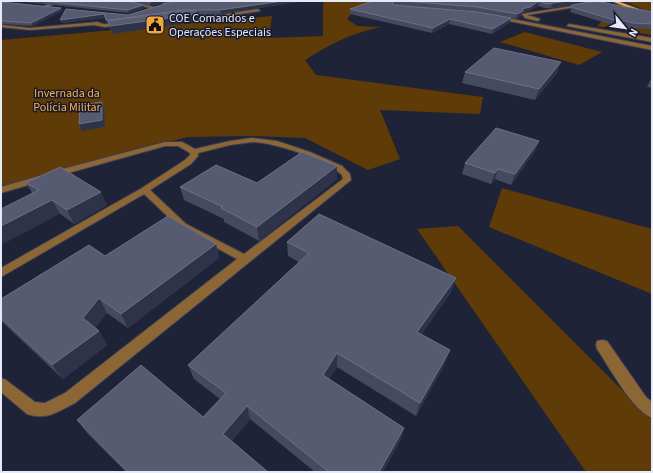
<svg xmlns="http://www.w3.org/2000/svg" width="653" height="473" font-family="'Source Sans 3',sans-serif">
<rect width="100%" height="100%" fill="#1f2338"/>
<g fill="#5e3b07">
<path d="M 324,1 L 393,1 L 456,8 L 460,11 L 355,10 L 347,19 L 357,26 L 381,27 C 350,34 332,43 305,60 L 316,75 L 483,97 L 480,114 L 380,110 L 400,159 L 368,170 L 305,138 L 252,136 L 188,137 L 78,165 L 1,190 L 1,40 L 272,16 L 269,38 L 323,36 L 323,5 Z"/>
<path d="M 623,1 L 652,1 L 652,13 L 626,2 Z"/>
<path d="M 603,20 L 652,23 L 652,35 L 597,26 Z"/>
<path d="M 525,32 L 602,52 L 579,65 L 500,42 Z"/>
<path d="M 502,188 L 652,229 L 652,294 L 489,227 Z"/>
<path d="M 458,226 L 638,406 L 652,416 L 652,472 L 586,472 L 417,229 Z"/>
</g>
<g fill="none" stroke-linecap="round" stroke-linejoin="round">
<defs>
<g id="minor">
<path d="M 56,1 L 62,1 L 45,8 L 42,7 Z"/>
<path d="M 122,1 L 129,1 L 157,8 L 155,9 Z"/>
<path d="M 155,1 L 162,1 L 171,4 L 169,5 Z"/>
<path d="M 603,1 L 613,1 L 527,15 L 540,19 L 538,21 L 525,18 L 522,14 Z"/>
<path d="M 258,9 L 260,11 L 221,17 L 185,17 L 183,16 L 185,15 L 221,15 Z"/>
<path d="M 497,16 L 652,46 L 652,50 L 495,18 Z"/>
<path d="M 98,22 C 105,27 116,21 123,25 L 105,27 L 94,25 L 30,30 L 1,27 L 1,25 L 30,28 Z"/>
<path d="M 569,24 L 652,38 L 652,42 L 567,26 Z"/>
<path d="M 252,138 L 277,141 L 310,152 L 342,166 L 350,174 L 351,180 L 75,403 C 59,411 46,421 27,414 L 1,392 L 1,378 L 6,380 L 35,402 L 45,403 L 65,393 L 237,259 L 180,228 L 144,194 L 1,277 L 1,268 L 142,188 L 185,160 L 190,155 L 190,153 L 178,146 L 165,146 L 54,177 L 50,174 L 51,172 L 165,142 L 182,142 L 195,149 L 230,141 ZM 252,142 C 276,143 324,159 342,175 L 343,179 L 244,254 L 186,224 L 150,190 L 191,164 L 198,156 L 198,153 L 230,145 Z"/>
<path d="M 39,176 L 42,177 L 43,179 L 42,181 L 1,193 L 1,187 Z"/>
<path d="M 602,340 L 607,341 L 646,397 L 652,402 L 652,418 C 632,410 610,368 597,349 L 596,345 L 597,341 Z"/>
</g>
<path id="major" d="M 611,1 L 617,1 L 652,14 L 652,17 Z"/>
</defs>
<use href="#minor" stroke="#3b3f53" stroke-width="2"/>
<use href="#major" stroke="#3b3f53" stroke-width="2"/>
<use href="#minor" fill="#8d6636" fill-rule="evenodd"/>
<use href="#major" fill="#f7a634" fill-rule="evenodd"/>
</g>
<g fill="#454a60">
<path d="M 15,1 L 127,1 L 143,5 L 144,8 L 129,13 Z"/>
<path d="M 127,1 L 171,1 L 150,6 Z"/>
<path d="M 175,1 L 304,1 L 221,14 L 198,14 L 199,21 L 113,34 L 108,23 L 107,23 L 105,18 L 61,23 L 66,9 L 128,15 Z"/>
<path d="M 373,1 L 592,1 L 551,8 L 545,8 L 538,6 L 528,11 L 522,13 L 521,16 L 516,19 L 476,12 L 394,5 L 511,18 L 509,23 L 492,34 L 449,24 L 432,33 L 350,14 L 350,9 Z"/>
<path d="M 1,2 L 61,8 L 62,11 L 32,26 L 1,24 Z"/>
<path d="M 572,5 L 652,12 L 652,29 L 631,28 L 624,26 L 619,27 L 570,12 Z"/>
<path d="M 465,72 L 557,73 L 535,100 L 462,83 Z"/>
<path d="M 652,77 L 652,88 L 647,87 Z"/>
<path d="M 539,141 L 535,151 L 511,185 L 495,179 L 491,184 L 462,174 L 465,163 Z"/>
<path d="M 337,179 L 259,241 L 224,222 L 224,219 L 184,200 L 180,187 Z"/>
<path d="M 26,183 L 107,205 L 74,224 L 32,193 Z"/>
<path d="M 287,242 L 456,278 L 451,292 L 421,335 L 445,364 L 416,416 L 337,367 L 329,379 L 404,428 L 400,441 L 383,472 L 315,472 L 250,419 L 232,441 L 268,472 L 126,472 L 87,433 L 77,420 L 203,417 L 220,399 L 194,379 L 188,365 L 299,262 L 288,256 Z"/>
<path d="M 216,244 L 219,258 L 128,328 L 107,313 L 95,327 L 99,331 L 107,345 L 63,379 L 1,321 L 1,299 L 105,256 Z"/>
</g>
<g fill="#2f3349">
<path d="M 156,1 L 171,1 L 150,6 L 150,2 Z"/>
<path d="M 283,1 L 304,1 L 221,14 L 220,10 Z"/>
<path d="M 539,1 L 538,6 L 528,11 L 522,13 L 521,16 L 516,19 L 517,14 L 522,9 Z"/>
<path d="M 568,1 L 592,1 L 551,8 L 553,3 Z"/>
<path d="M 143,5 L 144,8 L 129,13 L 128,10 Z"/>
<path d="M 61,8 L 62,11 L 32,26 L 31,23 Z"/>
<path d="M 183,10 L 184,14 L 110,20 Z"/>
<path d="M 197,11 L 199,21 L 113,34 L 110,26 Z"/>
<path d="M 104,14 L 105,18 L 61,23 L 60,20 Z"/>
<path d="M 511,18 L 509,23 L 492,34 L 493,29 Z"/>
<path d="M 450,19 L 449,24 L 432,33 L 433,28 Z"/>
<path d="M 626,21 L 624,26 L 619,27 L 621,22 Z"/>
<path d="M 561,62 L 557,73 L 535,100 L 539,89 Z"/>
<path d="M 102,102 L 104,109 L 105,127 L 82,131 L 79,124 Z"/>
<path d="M 539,141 L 535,151 L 511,185 L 515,174 Z"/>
<path d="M 337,166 L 337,179 L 259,241 L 257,227 Z"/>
<path d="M 498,169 L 495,179 L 491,184 L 495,173 Z"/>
<path d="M 101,192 L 107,205 L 74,224 L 67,210 Z"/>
<path d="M 52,200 L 60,214 L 1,245 L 1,226 Z"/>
<path d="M 216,244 L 219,258 L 128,328 L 121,314 Z"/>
<path d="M 456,278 L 451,292 L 413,346 L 417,332 Z"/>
<path d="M 99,298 L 107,313 L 92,332 L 83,318 Z"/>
<path d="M 99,331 L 107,345 L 63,379 L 52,365 Z"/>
<path d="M 450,350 L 445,364 L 416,416 L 420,403 Z"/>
<path d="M 337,353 L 337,367 L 323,388 L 323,375 Z"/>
<path d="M 247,406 L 250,419 L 228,446 L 223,434 Z"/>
<path d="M 404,428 L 400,441 L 383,472 L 379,472 Z"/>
</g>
<g fill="#565b71" stroke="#6d7186">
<path d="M 41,1 L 127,1 L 143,5 L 128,10 Z"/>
<path d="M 142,1 L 156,1 L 150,2 Z"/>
<path d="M 175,1 L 283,1 L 220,10 L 183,10 L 110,20 L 106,20 L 104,14 L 60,20 L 66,9 L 128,15 Z"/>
<path d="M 373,1 L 394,1 L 392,3 L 393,5 L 477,12 L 511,18 L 493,29 L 450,19 L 433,28 L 350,9 Z"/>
<path d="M 404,1 L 568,1 L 553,3 L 546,4 L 539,1 L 530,7 L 522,9 L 523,11 L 517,14 L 477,7 Z"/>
<path d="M 595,1 L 652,12 L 652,24 L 633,23 L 626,21 L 621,22 L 571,7 L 572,5 Z"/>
<path d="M 1,2 L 61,8 L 31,23 L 1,21 Z"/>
<path d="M 183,11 L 197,11 L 195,12 L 197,14 L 110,26 L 108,21 Z"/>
<path d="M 494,48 L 561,62 L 539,89 L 465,72 Z"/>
<path d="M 102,102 L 102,120 L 79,124 L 80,105 Z"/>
<path d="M 496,128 L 539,141 L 515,174 L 498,169 L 495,173 L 465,163 Z"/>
<path d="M 302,152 L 337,166 L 257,227 L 221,208 L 223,207 L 180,187 L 216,165 L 257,183 Z"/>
<path d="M 60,167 L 101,192 L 67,210 L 52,200 L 1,226 L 1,209 L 39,190 L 26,183 Z"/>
<path d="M 319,214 L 456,278 L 417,332 L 450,350 L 420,403 L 337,353 L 323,375 L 404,428 L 379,472 L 329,472 L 247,406 L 223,434 L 268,472 L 128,472 L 77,420 L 141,365 L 203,417 L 226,393 L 188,365 L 309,253 L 287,242 Z"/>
<path d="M 168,216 L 216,244 L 121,314 L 99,298 L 83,318 L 99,331 L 52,365 L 1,318 L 1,299 L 89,245 L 105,256 Z"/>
</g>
<defs>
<symbol id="civic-square" viewBox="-11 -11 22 22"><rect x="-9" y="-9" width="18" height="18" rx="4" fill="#f1a63f" stroke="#161a2e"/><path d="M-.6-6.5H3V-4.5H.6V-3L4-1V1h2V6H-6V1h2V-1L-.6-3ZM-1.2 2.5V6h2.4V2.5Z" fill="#111"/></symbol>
</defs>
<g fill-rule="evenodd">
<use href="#civic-square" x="144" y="14" width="22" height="22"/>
</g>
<g text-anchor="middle" stroke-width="3" stroke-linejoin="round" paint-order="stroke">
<g font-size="12" fill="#e5e9f8" stroke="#161a2e" text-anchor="start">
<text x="169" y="22">COE Comandos e<tspan x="169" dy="14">Operações Especiais</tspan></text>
</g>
<g font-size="12" fill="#ffb043" stroke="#161a2e">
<text x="67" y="97">Invernada da<tspan x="67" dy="14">Polícia Militar</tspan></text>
</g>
</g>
<rect width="653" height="473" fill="none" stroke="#e5e9f8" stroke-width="4"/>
<g transform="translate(625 28) rotate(119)" stroke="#161a2e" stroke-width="3" paint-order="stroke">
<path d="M0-3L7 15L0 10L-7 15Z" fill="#e5e9f8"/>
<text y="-6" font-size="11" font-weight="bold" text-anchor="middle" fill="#e5e9f8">N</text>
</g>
</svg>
